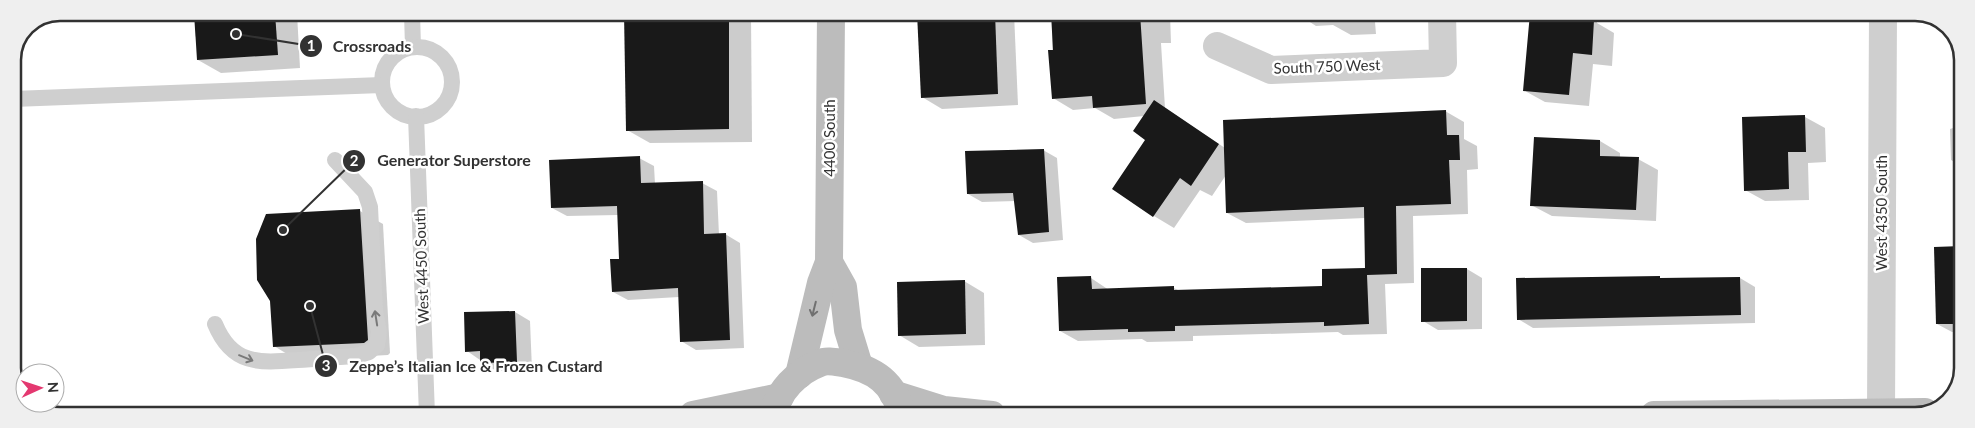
<svg xmlns="http://www.w3.org/2000/svg" width="1975" height="428" font-family="Lato,sans-serif">
<rect width="100%" height="100%" fill="#fff"/>
<g fill="#0003">
<path d="M 195,13 L 297,13 L 300,68 L 221,73 L 198,60 Z"/>
<path d="M 626,13 L 751,13 L 752,142 L 650,143 L 627,130 Z"/>
<path d="M 918,13 L 1014,13 L 1018,105 L 942,109 L 922,97 Z"/>
<path d="M 1052,13 L 1170,13 L 1171,43 L 1161,43 L 1165,108 L 1225,148 L 1445,111 L 1464,122 L 1464,139 L 1477,146 L 1478,169 L 1467,170 L 1468,214 L 1413,216 L 1414,283 L 1385,284 L 1387,334 L 1343,335 L 1338,332 L 1193,336 L 1193,341 L 1147,342 L 1142,339 L 1078,341 L 1060,331 L 1091,278 L 1109,290 L 1174,288 L 1180,291 L 1324,287 L 1366,269 L 1365,218 L 1246,223 L 1227,213 L 1226,175 L 1212,196 L 1200,190 L 1174,228 L 1154,216 L 1114,189 L 1147,140 L 1144,116 L 1114,119 L 1095,108 L 1073,110 L 1053,98 Z"/>
<path d="M 1296,13 L 1409,13 L 1409,21 L 1375,22 L 1376,34 L 1351,35 L 1333,25 L 1316,26 Z"/>
<path d="M 1531,13 L 1597,13 L 1597,23 L 1614,33 L 1612,66 L 1593,64 L 1589,106 L 1545,102 L 1525,91 Z"/>
<path d="M 1961,51 L 1962,54 L 1962,166 L 1951,160 L 1950,129 L 1953,128 L 1953,52 Z"/>
<path d="M 1805,117 L 1825,128 L 1826,162 L 1808,163 L 1809,200 L 1765,201 L 1745,190 Z"/>
<path d="M 1600,141 L 1620,153 L 1620,158 L 1638,159 L 1658,170 L 1656,221 L 1552,216 L 1531,205 Z"/>
<path d="M 1043,150 L 1057,158 L 1063,240 L 1033,243 L 1019,235 L 1016,201 L 982,202 L 968,194 Z"/>
<path d="M 639,158 L 654,166 L 655,184 L 702,183 L 717,191 L 719,235 L 725,234 L 740,243 L 744,348 L 696,350 L 681,341 L 679,297 L 628,300 L 613,292 L 620,260 L 618,215 L 567,216 L 552,208 Z"/>
<path d="M 360,211 L 383,224 L 390,353 L 388,355 L 297,360 L 274,346 L 272,301 Z"/>
<path d="M 1962,247 L 1962,332 L 1952,332 L 1937,324 Z"/>
<path d="M 1467,269 L 1482,278 L 1482,329 L 1438,330 L 1423,321 Z"/>
<path d="M 1740,278 L 1755,287 L 1755,323 L 1533,328 L 1518,319 Z"/>
<path d="M 964,281 L 984,293 L 985,345 L 919,347 L 899,335 Z"/>
<path d="M 515,312 L 530,321 L 532,370 L 496,371 L 467,351 Z"/>
</g>
<g fill="#191919">
<path d="M 194,13 L 275,13 L 278,55 L 197,60 Z"/>
<path d="M 624,13 L 729,13 L 729,129 L 626,131 Z"/>
<path d="M 917,13 L 995,13 L 998,94 L 921,98 Z"/>
<path d="M 1051,13 L 1140,13 L 1146,104 L 1093,108 L 1092,96 L 1052,99 L 1048,50 L 1053,50 Z"/>
<path d="M 1530,13 L 1577,13 L 1576,19 L 1594,20 L 1592,55 L 1573,53 L 1569,95 L 1523,91 Z"/>
<path d="M 1154,100 L 1219,144 L 1191,186 L 1180,178 L 1153,217 L 1112,189 L 1145,140 L 1133,131 Z"/>
<path d="M 1446,110 L 1447,135 L 1459,135 L 1460,160 L 1449,160 L 1451,204 L 1396,206 L 1397,274 L 1367,275 L 1369,324 L 1324,326 L 1324,322 L 1175,326 L 1175,331 L 1128,332 L 1128,329 L 1059,331 L 1057,277 L 1091,276 L 1092,289 L 1174,286 L 1174,290 L 1322,286 L 1322,269 L 1365,268 L 1364,207 L 1226,213 L 1223,120 Z"/>
<path d="M 1805,115 L 1806,152 L 1788,152 L 1789,189 L 1744,191 L 1742,117 Z"/>
<path d="M 1534,137 L 1600,140 L 1600,156 L 1639,157 L 1636,210 L 1530,206 Z"/>
<path d="M 1044,149 L 1049,232 L 1018,235 L 1013,193 L 967,194 L 965,151 Z"/>
<path d="M 640,156 L 641,183 L 703,181 L 704,234 L 726,233 L 730,340 L 680,342 L 678,288 L 612,292 L 610,259 L 619,259 L 617,206 L 551,208 L 549,160 Z"/>
<path d="M 360,209 L 368,340 L 364,343 L 273,347 L 270,301 L 257,280 L 256,239 L 266,214 Z"/>
<path d="M 1962,246 L 1962,324 L 1936,324 L 1934,247 Z"/>
<path d="M 1421,268 L 1467,268 L 1467,321 L 1421,322 Z"/>
<path d="M 1660,276 L 1660,278 L 1740,277 L 1741,315 L 1517,320 L 1516,278 Z"/>
<path d="M 965,280 L 966,334 L 898,336 L 897,282 Z"/>
<path d="M 515,311 L 517,362 L 480,363 L 480,351 L 465,352 L 464,312 Z"/>
</g>
<g fill="none" stroke-linecap="round" stroke-linejoin="round">
<g stroke="#cfcfcf" stroke-width="16">
<path d="M 412,13 L 413,47"/>
<circle cx="417" cy="82" r="35"/>
<path d="M 13,99 L 382,85"/>
<path d="M 416,116 L 427,415"/>
<path d="M 215,324 C 232,365 258,363 298,360 C 317,359 337,357 356,356 L 369,352 L 377,345 L 379,332 L 375,311 L 370,207 L 365,192 L 335,160"/>
</g>
<g stroke="#cfcfcf" stroke-width="28">
<path d="M 1217,46 L 1271,70 L 1443,63 L 1442,13"/>
<path d="M 1881,413 L 1883,13"/>
</g>
<g stroke="#bcbcbc" stroke-width="28">
<path d="M 829,262 L 843,287 L 848,330 L 859,366"/>
<path d="M 799,375 L 821,283 L 829,262 L 831,13"/>
<path d="M 893,394 L 944,410 L 992,415"/>
<path d="M 693,415 L 780,397"/>
<path d="M 772,415 C 779,391 796,372 820,363 C 826,360 836,362 843,363 C 874,369 894,382 902,415"/>
<path d="M 1654,415 L 1925,412"/>
</g>
</g>
<defs><path id="oneway-shaft" d="M-6 0H5M1.5-3L5.5 0L1.5 3" fill="none" stroke-width="1.6" stroke-linecap="round" stroke-linejoin="round" transform="scale(1.25)"/></defs>
<use stroke="#707070" href="#oneway-shaft" transform="translate(814 309) rotate(104)"/>
<g stroke="#797979">
<use href="#oneway-shaft" transform="translate(376 318) rotate(-99)"/>
<use href="#oneway-shaft" transform="translate(246 358) rotate(22)"/>
</g>
<g text-anchor="middle" stroke-width="5" stroke-linejoin="round" paint-order="stroke">
<g font-size="15" fill="#323232" stroke="#fff">
<text transform="translate(1327 67) rotate(-2)" y="5">South 750 West</text>
<text transform="translate(830 138) rotate(-90)" y="5">4400 South</text>
<text transform="translate(1882 213) rotate(-90)" y="5">West 4350 South</text>
<text transform="translate(422 266) rotate(-92)" y="5">West 4450 South</text>
</g>
</g>
<path d="M0 0H1975V428H0ZM60 21H1915A39 39 0 0 1 1954 60V368A39 39 0 0 1 1915 407H60A39 39 0 0 1 21 368V60A39 39 0 0 1 60 21Z" fill="#efefef" fill-rule="evenodd"/>
<path fill="none" stroke="#323232" stroke-width="2.5" d="M60 21H1915A39 39 0 0 1 1954 60V368A39 39 0 0 1 1915 407H60A39 39 0 0 1 21 368V60A39 39 0 0 1 60 21Z"/>
<path fill="none" stroke="#323232" stroke-width="2" d="M236 34L311 46M283 230L354 161M310 306L326 366"/>
<g fill="#323232" stroke="#fff" stroke-width="2">
<circle cx="236" cy="34" r="5"/>
<circle cx="283" cy="230" r="5"/>
<circle cx="310" cy="306" r="5"/>
<circle cx="311" cy="46" r="12"/>
<circle cx="354" cy="161" r="12"/>
<circle cx="326" cy="366" r="12"/>
</g>
<g font-size="15" text-anchor="middle" font-weight="bold" fill="#fff">
<text x="311" y="51">1</text>
<text x="354" y="166">2</text>
<text x="326" y="371">3</text>
</g>
<g font-size="16" text-anchor="middle" font-weight="bold" fill="#323232" stroke="#fff" stroke-width="5" stroke-linejoin="round" paint-order="stroke">
<text x="372" y="52">Crossroads</text>
<text x="454" y="166">Generator Superstore</text>
<text x="476" y="372">Zeppe’s Italian Ice &amp; Frozen Custard</text>
</g>
<g transform="translate(40 388) rotate(87)"><circle r="24" fill="#ffffff" stroke="#adadad"/>
<path d="M0-4L9 19L0 12L-9 19Z" fill="#e43870"/>
<text y="-8" font-size="14" font-weight="bold" text-anchor="middle" fill="#323232">N</text>
</g>
</svg>
